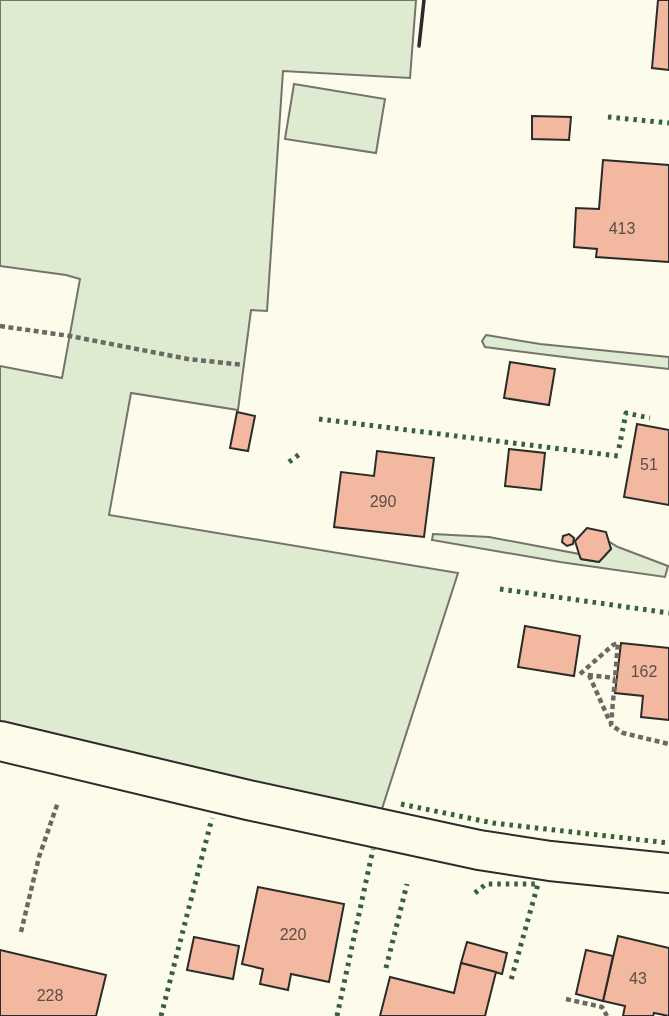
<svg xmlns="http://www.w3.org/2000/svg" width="669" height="1016" font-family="Helvetica,sans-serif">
<rect width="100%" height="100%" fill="#fdfbea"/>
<g fill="#deebd1" stroke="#74746e" stroke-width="2">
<path d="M 0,0 L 416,0 L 410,78 L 283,71 L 267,311 L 251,310 L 238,410 L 131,393 L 109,515 L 458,573 L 379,818 L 0,732 L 0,366 L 62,378 L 80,279 L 66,275 L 0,266 Z"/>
<path d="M 294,84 L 385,99 L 376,153 L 285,139 Z"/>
<path d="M 486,335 L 540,344 L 669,357 L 669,369 L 580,359 L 485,347 L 482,341 Z"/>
<path d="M 433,534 L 489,537 L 579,554 L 581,559 L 599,562 L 611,549 L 608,541 L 618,547 L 668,566 L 665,577 L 560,562 L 432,540 Z"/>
</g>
<g fill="#f2b8a0" stroke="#2b2b2b" stroke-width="2">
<path d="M 658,0 L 669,0 L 669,70 L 652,68 Z"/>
<path d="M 532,116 L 571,117 L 569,140 L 532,139 Z"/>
<path d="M 603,160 L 669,165 L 669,262 L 596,257 L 597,249 L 574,247 L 576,208 L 599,209 Z"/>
<path d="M 510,362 L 555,369 L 549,405 L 504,398 Z"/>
<path d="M 237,412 L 255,416 L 248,451 L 230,448 Z"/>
<path d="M 637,424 L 669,430 L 669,505 L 624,497 Z"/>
<path d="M 509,449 L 545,453 L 541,490 L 505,486 Z"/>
<path d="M 377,451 L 434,458 L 424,537 L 334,527 L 341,472 L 374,476 Z"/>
<path d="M 587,528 L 606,532 L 611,549 L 599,562 L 581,559 L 579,554 L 575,541 Z"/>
<path d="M 569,534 L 574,538 L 573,544 L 567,546 L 562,542 L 563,536 Z"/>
<path d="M 525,626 L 580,636 L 574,676 L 518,667 Z"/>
<path d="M 621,643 L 669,648 L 669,720 L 641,717 L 643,696 L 615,693 Z"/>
<path d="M 258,887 L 344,904 L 329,982 L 291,974 L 288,990 L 260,984 L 263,969 L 242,964 Z"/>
<path d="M 618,936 L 669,948 L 669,1016 L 654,1013 L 653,1016 L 623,1016 L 625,1006 L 603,1001 Z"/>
<path d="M 194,937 L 239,946 L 233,979 L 187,970 Z"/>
<path d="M 467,942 L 507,953 L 502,974 L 461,963 Z"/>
<path d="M 0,950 L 106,975 L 96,1016 L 0,1016 Z"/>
<path d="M 586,950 L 613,956 L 603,1001 L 576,994 Z"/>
<path d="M 461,963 L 496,972 L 485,1016 L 380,1016 L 390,977 L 454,993 Z"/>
</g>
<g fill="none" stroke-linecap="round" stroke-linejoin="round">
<defs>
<path id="minor" d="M 0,741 L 248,800 L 479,850 L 550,861 L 669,873"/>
</defs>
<use href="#minor" stroke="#2b2b2b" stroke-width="42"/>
<g stroke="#6a6964" stroke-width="4.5" stroke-dasharray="5 3.5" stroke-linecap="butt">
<path d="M 0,326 L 70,336 L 188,359 L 244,365"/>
<path d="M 580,674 L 613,645 L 618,643 L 611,725 L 623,733 L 669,744"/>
<path d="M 588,675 L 615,678"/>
<path d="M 589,675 L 610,722"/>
<path d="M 21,932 L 39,857 L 58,802"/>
<path d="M 566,999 L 602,1007 L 607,1016"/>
</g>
<use href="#minor" stroke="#fdfbea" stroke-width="38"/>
<g stroke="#34623c" stroke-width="5" stroke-dasharray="3.5 5" stroke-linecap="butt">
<path d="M 608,117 L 669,123"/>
<path d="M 319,419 L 618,456"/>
<path d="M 619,448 L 626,413 L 650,418"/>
<path d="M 289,462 L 301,453"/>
<path d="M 500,589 L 669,613"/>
<path d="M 401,804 L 493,823 L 669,843"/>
<path d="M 475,893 L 486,884 L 538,884 L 511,980"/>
<path d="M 386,968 L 407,884"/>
<path d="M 161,1016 L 212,818"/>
<path d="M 337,1016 L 373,849"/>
</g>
<path stroke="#2b2b2b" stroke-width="3.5" d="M 419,46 L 424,0"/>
</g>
<g text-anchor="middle" stroke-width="5" stroke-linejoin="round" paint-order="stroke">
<g font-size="16" fill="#5d4e48">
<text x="622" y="234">413</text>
<text x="649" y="470">51</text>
<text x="383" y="507">290</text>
<text x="644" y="677">162</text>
<text x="293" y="940">220</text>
<text x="638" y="984">43</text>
<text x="50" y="1001">228</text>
</g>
</g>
</svg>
